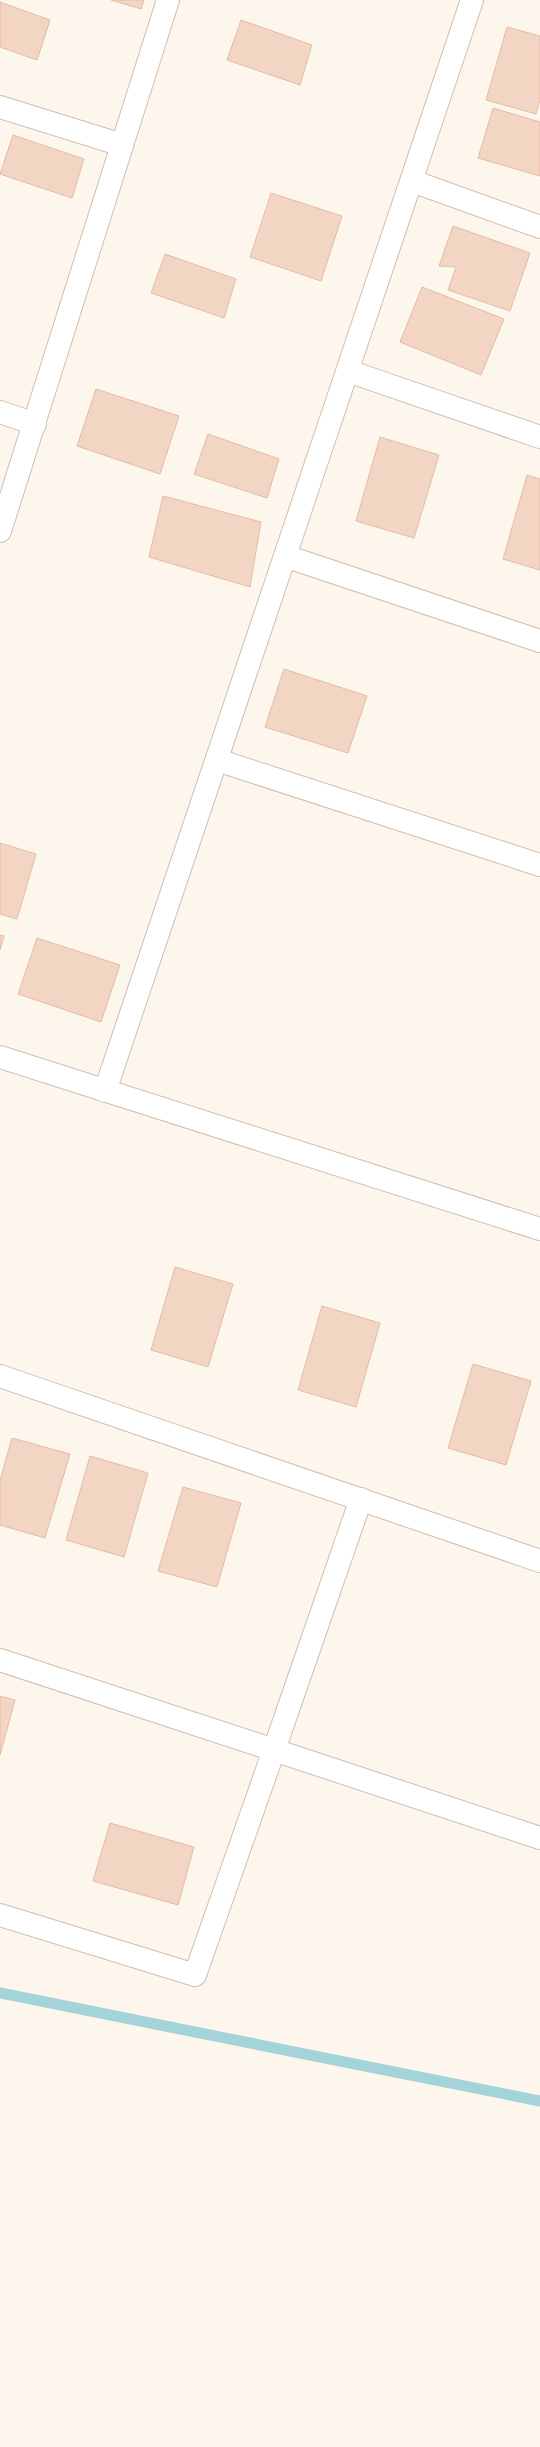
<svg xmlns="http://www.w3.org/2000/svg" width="540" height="2447" font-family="'Exo 2',sans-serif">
<rect width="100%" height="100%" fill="#fdf6ec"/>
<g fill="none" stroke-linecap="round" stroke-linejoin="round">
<path stroke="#a5d3da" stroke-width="11" d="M 0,1993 L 540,2101"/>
</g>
<g fill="#f3d5c3" stroke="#e6bba3">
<path d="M 111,0 L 144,0 L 141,9 Z"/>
<path d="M 0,2 L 50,20 L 37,60 L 0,47 Z"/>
<path d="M 241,20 L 312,45 L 300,85 L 227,60 Z"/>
<path d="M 507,27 L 540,36 L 540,100 L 536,114 L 486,100 Z"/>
<path d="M 493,108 L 540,122 L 540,176 L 478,158 Z"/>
<path d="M 13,135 L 84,159 L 72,198 L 0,174 Z"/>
<path d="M 271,193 L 342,216 L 321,281 L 250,257 Z"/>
<path d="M 453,226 L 530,253 L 510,311 L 448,290 L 456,267 L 439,266 Z"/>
<path d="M 165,254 L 236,279 L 224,318 L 151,293 Z"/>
<path d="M 422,287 L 504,319 L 481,375 L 400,342 Z"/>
<path d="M 96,389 L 179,416 L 160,474 L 77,446 Z"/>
<path d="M 208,434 L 279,459 L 267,498 L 194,474 Z"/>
<path d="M 380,437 L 439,455 L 414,538 L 356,521 Z"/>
<path d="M 527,475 L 540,479 L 540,570 L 503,559 Z"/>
<path d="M 163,496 L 261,522 L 250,587 L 149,557 Z"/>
<path d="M 284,669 L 367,696 L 348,753 L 265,727 Z"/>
<path d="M 0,843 L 36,854 L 17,919 L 0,914 Z"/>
<path d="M 0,935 L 4,936 L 0,950 Z"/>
<path d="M 37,938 L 120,965 L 101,1022 L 18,994 Z"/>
<path d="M 175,1267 L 233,1284 L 208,1367 L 151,1350 Z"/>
<path d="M 322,1306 L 380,1323 L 356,1407 L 298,1390 Z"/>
<path d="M 473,1364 L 531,1381 L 506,1465 L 448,1448 Z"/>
<path d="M 12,1438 L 70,1454 L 45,1538 L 0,1525 L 0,1480 Z"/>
<path d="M 90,1456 L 148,1473 L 124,1557 L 66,1540 Z"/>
<path d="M 183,1487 L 241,1503 L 217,1587 L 158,1571 Z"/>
<path d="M 0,1696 L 15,1700 L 0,1755 Z"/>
<path d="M 110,1823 L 194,1847 L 178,1905 L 93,1881 Z"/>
</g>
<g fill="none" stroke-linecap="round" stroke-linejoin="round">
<defs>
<g id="street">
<path d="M 0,107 L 122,145"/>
<path d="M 412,181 L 540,227"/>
<path d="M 348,371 L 540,437"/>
<path d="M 0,412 L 35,424"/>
<path d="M 0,531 L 168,0"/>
<path d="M 285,556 L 540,641"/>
<path d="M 217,760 L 540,865"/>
<path d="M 0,1057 L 540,1229"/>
<path d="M 105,1091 L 472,0"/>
<path d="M 0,1376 L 540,1561"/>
<path d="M 361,1499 L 274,1750 L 540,1838"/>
<path d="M 0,1660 L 274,1750 L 195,1975 L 0,1915"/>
</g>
</defs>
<use href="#street" stroke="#d1beb0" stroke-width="24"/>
<use href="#street" stroke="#fff" stroke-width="22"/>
</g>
</svg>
